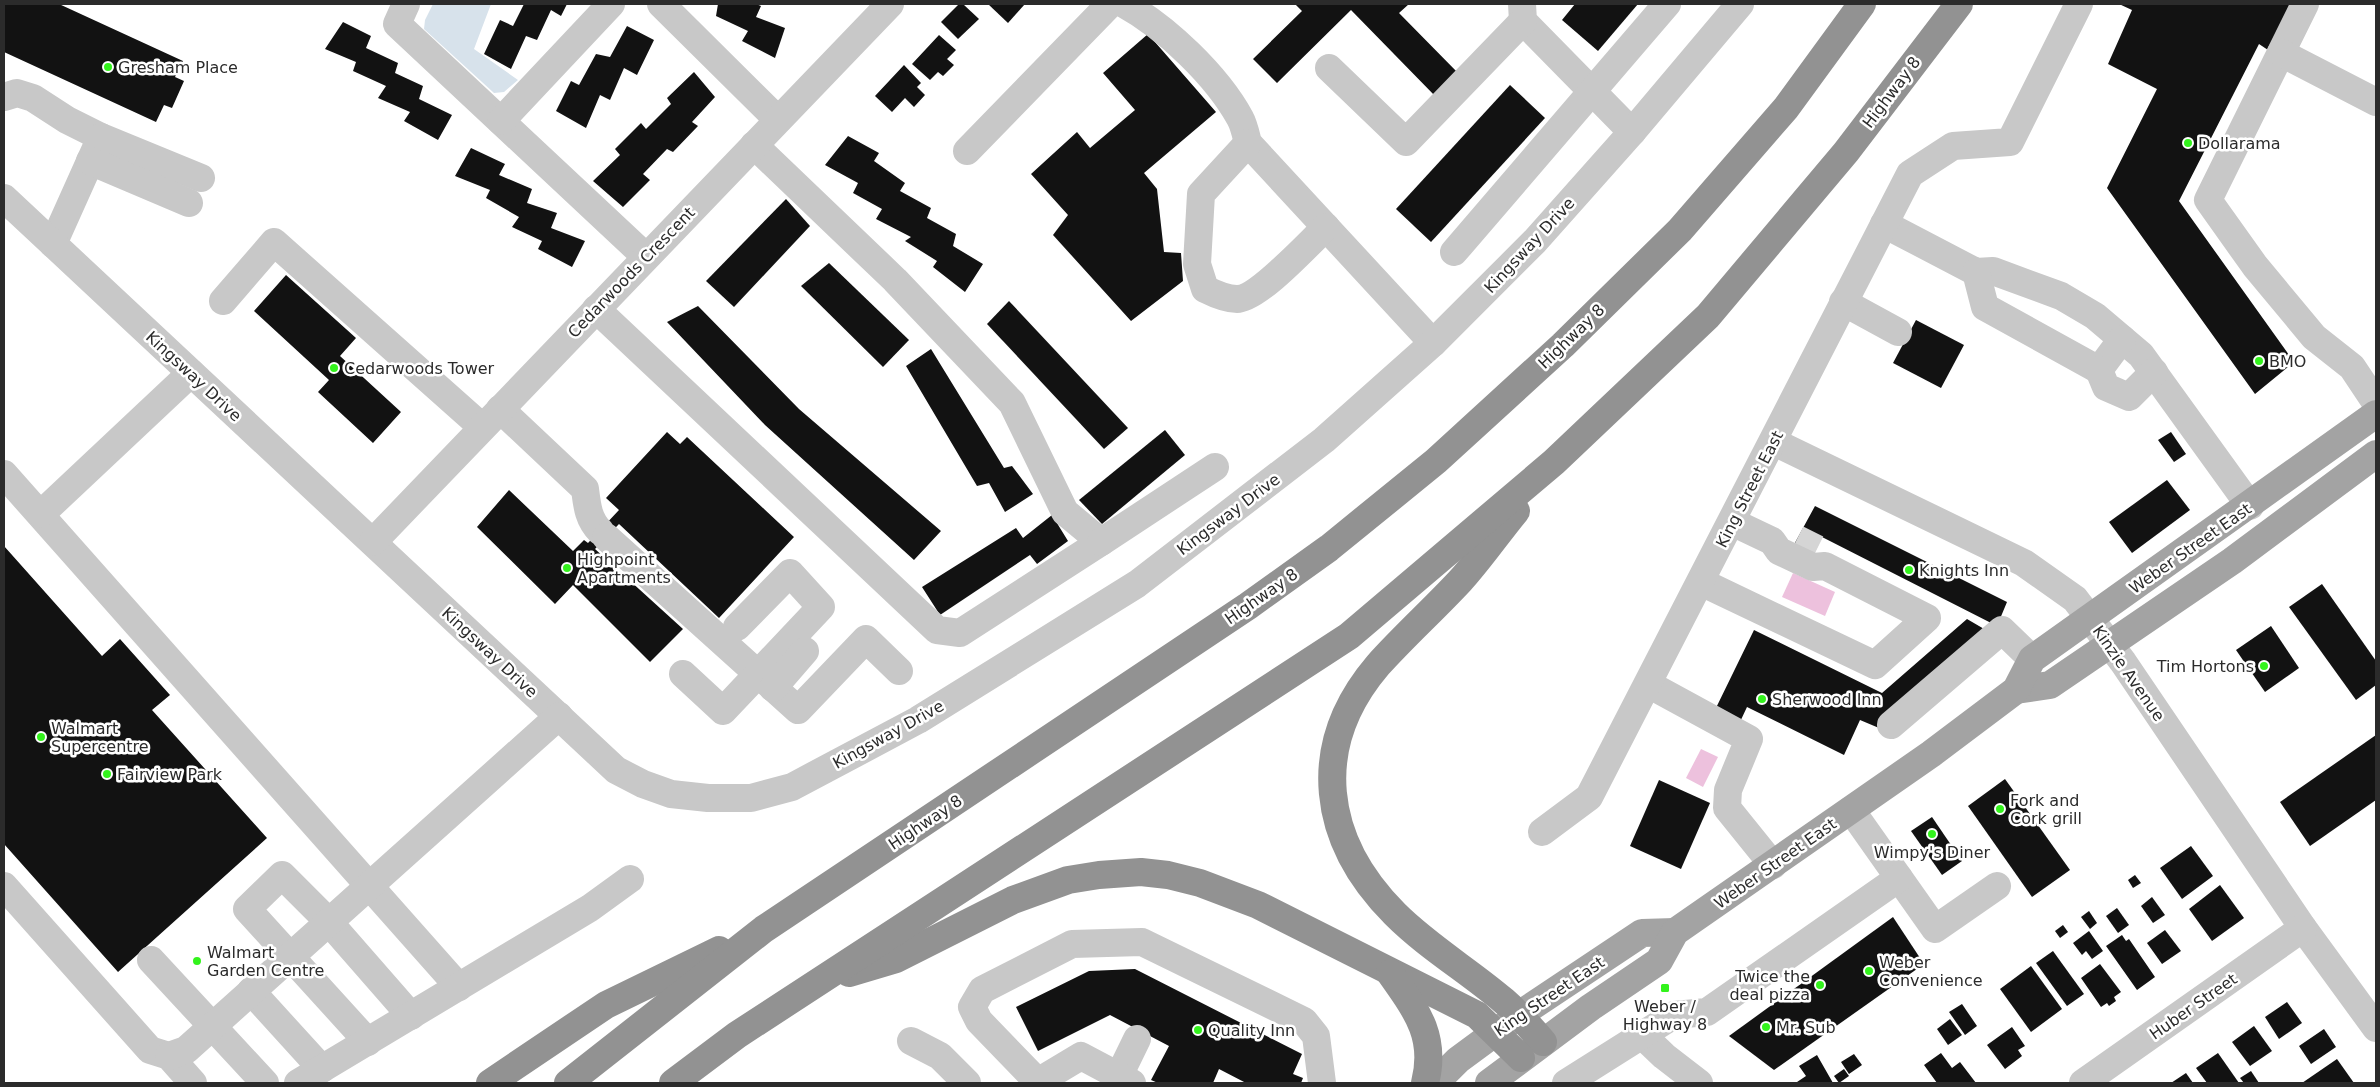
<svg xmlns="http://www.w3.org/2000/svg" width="2380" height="1087" font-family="'DejaVu Sans',sans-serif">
<rect width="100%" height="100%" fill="#fff"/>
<path fill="#d7e2eb" d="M 433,4 L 491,4 L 474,49 L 518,80 L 504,92 L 494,93 L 424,29 L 425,20 Z"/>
<g fill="#edc1dd">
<path d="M 1793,573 L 1835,592 L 1825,616 L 1782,597 Z"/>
<path d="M 1701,749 L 1718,757 L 1703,787 L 1686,778 Z"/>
</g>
<g fill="#121212">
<path d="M 4,4 L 59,4 L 183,61 L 175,77 L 184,81 L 172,108 L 164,105 L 156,122 L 4,52 Z"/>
<path d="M 524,4 L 567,4 L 561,16 L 551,10 L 537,40 L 526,36 L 511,69 L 484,54 L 500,20 L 513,26 Z"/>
<path d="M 718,4 L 756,4 L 761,6 L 756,17 L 785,28 L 775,58 L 742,41 L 748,31 L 716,16 Z"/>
<path d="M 959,4 L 963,4 L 979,19 L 958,39 L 941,22 Z"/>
<path d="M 988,4 L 1025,4 L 1008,23 Z"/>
<path d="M 1295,4 L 1409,4 L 1399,13 L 1459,74 L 1436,97 L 1351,10 L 1277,83 L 1253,59 L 1302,11 Z"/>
<path d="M 1575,4 L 1638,4 L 1598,51 L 1562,20 Z"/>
<path d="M 2119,4 L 2291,4 L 2268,50 L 2259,44 L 2179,201 L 2294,362 L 2255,394 L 2107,188 L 2157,89 L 2108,64 L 2132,10 Z"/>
<path d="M 343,22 L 371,36 L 366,48 L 398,63 L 395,73 L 423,86 L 419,99 L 452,115 L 438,140 L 404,121 L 410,112 L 378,98 L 386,86 L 353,71 L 356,62 L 325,49 Z"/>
<path d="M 627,26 L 654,40 L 637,75 L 624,68 L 610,100 L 600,95 L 586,128 L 556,111 L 571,81 L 579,85 L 596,54 L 610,57 Z"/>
<path d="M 1148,34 L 1216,112 L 1144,173 L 1157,189 L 1164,252 L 1181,253 L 1183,281 L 1131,321 L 1053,235 L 1068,215 L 1031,174 L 1077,132 L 1090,148 L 1135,110 L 1103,73 Z"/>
<path d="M 939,35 L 956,50 L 947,59 L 954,65 L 943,76 L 938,72 L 930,80 L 912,64 Z"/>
<path d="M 904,65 L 921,83 L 917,87 L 925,95 L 914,107 L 905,98 L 892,112 L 875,96 Z"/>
<path d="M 694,72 L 715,97 L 692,122 L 698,126 L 673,152 L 667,149 L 643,174 L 650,180 L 623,207 L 593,181 L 620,155 L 615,149 L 641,123 L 646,129 L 671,104 L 667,98 Z"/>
<path d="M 1510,85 L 1545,118 L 1431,242 L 1396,209 Z"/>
<path d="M 848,136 L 879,153 L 874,161 L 905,183 L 900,191 L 931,208 L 927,218 L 956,234 L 953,246 L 983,264 L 965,292 L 933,267 L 937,261 L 905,241 L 911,237 L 876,219 L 882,209 L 853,193 L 858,183 L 825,165 Z"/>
<path d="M 471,148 L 505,164 L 499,175 L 532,189 L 527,203 L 557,213 L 551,228 L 585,241 L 572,267 L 538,249 L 542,241 L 512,227 L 519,217 L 486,198 L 490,190 L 455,176 Z"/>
<path d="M 786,199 L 810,226 L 734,307 L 706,281 Z"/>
<path d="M 829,263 L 909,340 L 883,367 L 801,286 Z"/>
<path d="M 286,275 L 356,338 L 340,356 L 401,412 L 373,443 L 318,392 L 329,380 L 254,311 Z"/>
<path d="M 1009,301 L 1128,428 L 1104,449 L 987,324 Z"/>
<path d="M 698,306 L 799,409 L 941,531 L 914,560 L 765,425 L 667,322 Z"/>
<path d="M 1916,320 L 1964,345 L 1941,388 L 1893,363 Z"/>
<path d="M 931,349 L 1004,468 L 1012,466 L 1033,494 L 1005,512 L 989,483 L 977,486 L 906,366 Z"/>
<path d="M 1165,430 L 1185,455 L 1102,524 L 1079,500 Z"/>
<path d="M 667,432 L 680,444 L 687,437 L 794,537 L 719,618 L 619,524 L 595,549 L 683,629 L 650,662 L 573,585 L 555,604 L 477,527 L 509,490 L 573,551 L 584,540 L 588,543 L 619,510 L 606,498 Z"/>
<path d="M 2171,432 L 2186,454 L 2174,462 L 2158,440 Z"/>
<path d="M 2167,480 L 2190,510 L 2132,553 L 2109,522 Z"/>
<path d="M 1815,506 L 2007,602 L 1997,626 L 1822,537 L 1810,562 L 1791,550 Z"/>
<path d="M 1052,515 L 1068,541 L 1037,564 L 1030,555 L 940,615 L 922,587 L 1016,528 L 1023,538 Z"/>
<path d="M 4,546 L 102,656 L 120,639 L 170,695 L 152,710 L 267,838 L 118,972 L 4,844 Z"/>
<path d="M 2322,584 L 2376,661 L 2376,685 L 2356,700 L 2289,607 Z"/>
<path d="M 1967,619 L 1991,633 L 1879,728 L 1860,720 L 1844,755 L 1747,707 L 1739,724 L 1714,712 L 1754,630 L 1882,693 Z"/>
<path d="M 2271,626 L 2299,668 L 2265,692 L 2236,650 Z"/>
<path d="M 2376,735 L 2376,800 L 2310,846 L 2280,802 Z"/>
<path d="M 2005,779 L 2070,870 L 2032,897 L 1968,806 Z"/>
<path d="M 1659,780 L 1710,803 L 1681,869 L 1630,846 Z"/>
<path d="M 1932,817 L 1962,861 L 1942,875 L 1911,831 Z"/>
<path d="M 2191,846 L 2213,876 L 2182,899 L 2160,868 Z"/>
<path d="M 2135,875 L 2141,883 L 2133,888 L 2128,880 Z"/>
<path d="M 2220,885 L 2244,918 L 2212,941 L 2189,909 Z"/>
<path d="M 2152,897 L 2165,915 L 2153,923 L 2141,906 Z"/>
<path d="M 2117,908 L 2129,925 L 2118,933 L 2106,916 Z"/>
<path d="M 2089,911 L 2097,923 L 2090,929 L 2081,917 Z"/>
<path d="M 1893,917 L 1924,964 L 1774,1070 L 1729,1036 Z"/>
<path d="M 2063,925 L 2068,932 L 2060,938 L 2055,931 Z"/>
<path d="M 2165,930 L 2181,951 L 2162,964 L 2147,943 Z"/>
<path d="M 2089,931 L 2103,951 L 2092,959 L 2086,951 L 2082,955 L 2073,943 Z"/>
<path d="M 2122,935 L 2126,941 L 2129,939 L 2155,977 L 2137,990 L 2106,946 Z"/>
<path d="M 2053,951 L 2084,994 L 2067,1006 L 2036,963 Z"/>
<path d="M 2100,964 L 2121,992 L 2114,997 L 2116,1001 L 2109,1006 L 2107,1003 L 2101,1007 L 2081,978 Z"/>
<path d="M 2031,966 L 2062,1009 L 2031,1032 L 2000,989 Z"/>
<path d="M 1135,969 L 1302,1054 L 1293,1074 L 1303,1078 L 1301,1083 L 1246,1083 L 1219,1069 L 1213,1083 L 1158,1083 L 1151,1080 L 1169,1046 L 1110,1015 L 1038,1051 L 1016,1007 L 1089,971 Z"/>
<path d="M 2287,1002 L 2302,1023 L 2279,1039 L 2265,1017 Z"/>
<path d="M 1962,1004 L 1977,1026 L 1965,1035 L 1949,1012 Z"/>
<path d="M 1950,1019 L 1962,1035 L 1948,1045 L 1937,1029 Z"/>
<path d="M 2254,1026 L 2272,1051 L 2250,1066 L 2232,1042 Z"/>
<path d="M 2012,1027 L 2025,1046 L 2018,1050 L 2022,1056 L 2005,1069 L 1987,1045 Z"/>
<path d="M 2324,1029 L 2336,1047 L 2311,1064 L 2299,1046 Z"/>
<path d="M 1941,1053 L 1952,1068 L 1960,1062 L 1976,1083 L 1937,1083 L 1924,1065 Z"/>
<path d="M 2218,1053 L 2239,1083 L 2207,1083 L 2196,1068 Z"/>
<path d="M 1854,1054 L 1862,1065 L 1849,1074 L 1841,1062 Z"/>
<path d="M 1817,1055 L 1833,1083 L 1798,1083 L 1797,1082 L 1806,1076 L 1799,1066 Z"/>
<path d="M 2337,1059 L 2354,1083 L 2302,1083 Z"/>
<path d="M 1844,1069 L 1849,1076 L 1839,1083 L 1834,1076 Z"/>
<path d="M 2251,1071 L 2259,1083 L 2244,1083 L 2240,1078 Z"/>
<path d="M 2186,1073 L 2193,1083 L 2171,1083 Z"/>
</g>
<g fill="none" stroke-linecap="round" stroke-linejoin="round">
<path stroke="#d5d5d5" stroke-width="28" stroke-dasharray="28 14" stroke-linecap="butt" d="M 1797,539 L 1817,549"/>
<g stroke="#c8c8c8" stroke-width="28">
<path d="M 406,4 L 397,24 L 646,257"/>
<path d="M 661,4 L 778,120"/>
<path d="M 1124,4 C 1166,27 1217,76 1240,118 C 1244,125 1246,135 1248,143 L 1433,343"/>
<path d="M 1522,4 L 1523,21 L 1632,132"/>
<path d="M 2305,4 L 2208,200 L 2255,266 L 2314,337 L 2352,367 L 2376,403"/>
<path d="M 2281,53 L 2376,102"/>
<path d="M 1329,68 L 1406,142 L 1523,21"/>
<path d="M 4,97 L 17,93 L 33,98 L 67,120 L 101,137 L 53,244"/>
<path d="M 501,121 L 611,4"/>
<path d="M 101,137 L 201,178"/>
<path d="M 1248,143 L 1201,194 L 1197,264 L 1205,289 C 1215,294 1226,299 1237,299 C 1258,299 1309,243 1326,227"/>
<path d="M 967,151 L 1110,4"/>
<path d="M 90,161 L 189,203"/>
<path d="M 4,198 L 616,770 L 643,784 L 671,794 L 708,798 L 751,798 L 792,787 L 918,720 L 1137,584 L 1324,440 L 1433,343 L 1535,241 L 1632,132 L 1740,4"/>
<path d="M 1884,224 L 1976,272 L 1993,271 L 2061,296 L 2095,316 L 2141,355 L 2250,506"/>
<path d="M 1454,252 L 1667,4"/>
<path d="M 1976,272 L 1985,307 L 2099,370 L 2122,339"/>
<path d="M 223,301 L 274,242 L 482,427"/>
<path d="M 1843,302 L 1898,332"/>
<path d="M 596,309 L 937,630 L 960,633 L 1101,542 L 1065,512 L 1012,403 L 895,280 L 754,145"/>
<path d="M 2099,370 L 2106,387 L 2129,397 L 2154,372"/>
<path d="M 500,409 L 585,489 C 587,505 588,519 600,531"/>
<path d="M 1774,442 L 2024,563 L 2075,599 L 2123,662 L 2303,928 L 2376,1028"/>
<path d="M 4,474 L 459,987"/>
<path d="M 41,514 L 191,373"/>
<path d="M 606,537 L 798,710 L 866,639 L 899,671"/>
<path d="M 373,542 L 890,4"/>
<path d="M 1101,542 L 1215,467"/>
<path d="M 1701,582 L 1875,665 L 1927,618 L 1825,566 L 1813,567 L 1779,551 L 1772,541 L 1732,522"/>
<path d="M 683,674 L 723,711 L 821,607 L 790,573 L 737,627"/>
<path d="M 1648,684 L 1749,739 L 1728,790 L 1727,808 L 1773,865"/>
<path d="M 773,688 L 805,651"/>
<path d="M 1891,725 L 2002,630 L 2032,659"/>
<path d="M 1851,810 L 1935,929 L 1997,886"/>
<path d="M 1542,832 L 1589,797 L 1910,174 L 1953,146 L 2010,142 L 2079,4"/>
<path d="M 4,886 L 150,1050 L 169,1056 L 193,1083"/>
<path d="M 151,960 L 265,1083"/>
<path d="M 251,991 L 322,1069"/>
<path d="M 1642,1035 L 1664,1056 L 1699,1083"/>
<path d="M 911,1041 L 940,1056 L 967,1083"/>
<path d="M 368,1042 L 247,909 L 282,875 L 328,921 L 411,1016"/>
<path d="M 169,1056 L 186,1050 L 559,716"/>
<path d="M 1119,1076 L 1137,1039"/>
<path d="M 1037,1081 L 979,1021 L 972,1007 L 982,990 L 1072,944 L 1142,942 L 1304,1021 L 1316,1036 L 1322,1083"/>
<path d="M 298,1083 L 590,908 L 630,879"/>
<path d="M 1036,1083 L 1081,1056 L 1132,1083"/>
<path d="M 1566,1083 L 1674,1015 L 1707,1012 L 1899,878"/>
<path d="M 2083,1083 L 2303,928"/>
</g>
<g stroke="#a3a3a3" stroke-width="28">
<path d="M 2016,690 L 2050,685 L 2232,561 L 2376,454"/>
<path d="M 1435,1083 L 1458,1060 L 1519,1015 L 1642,933 L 1675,932"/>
<path d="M 1489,1083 L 1591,1007 L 1659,961 L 1675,932 L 1931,754 L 2016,690 L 2032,659 L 2376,414"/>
</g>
<g stroke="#929292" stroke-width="28">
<path d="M 1516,511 C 1497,534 1480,559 1460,581 C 1433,610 1404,636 1378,665 C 1308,747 1322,841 1395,914 C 1428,947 1469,971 1504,1001 C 1519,1014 1531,1028 1543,1042"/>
<path d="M 849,973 L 896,959 L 1013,900 L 1068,880 L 1099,875 L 1141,872 L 1168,875 L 1200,883 L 1258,905 L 1477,1015 L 1521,1058"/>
<path d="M 1390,973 C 1416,1010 1437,1036 1425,1083"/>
<path d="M 490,1083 L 606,1005 L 719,950"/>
<path d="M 568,1083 L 764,929 L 1248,606 L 1329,548 L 1436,461 L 1563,345 L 1680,230 L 1786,108 L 1862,4"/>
<path d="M 673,1083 L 737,1035 L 1349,636 L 1554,462 L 1708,316 L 1846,152 L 1959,4"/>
</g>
</g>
<g fill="#33f31c" stroke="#fff" stroke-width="2">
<circle cx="108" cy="67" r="5"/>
<circle cx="2188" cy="143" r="5"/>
<circle cx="2259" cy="361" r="5"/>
<circle cx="334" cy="368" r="5"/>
<circle cx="567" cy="568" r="5"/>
<circle cx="1909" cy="570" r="5"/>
<circle cx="2264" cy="666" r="5"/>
<circle cx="1762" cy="699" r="5"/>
<circle cx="41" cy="737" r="5"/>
<circle cx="107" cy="774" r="5"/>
<circle cx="2000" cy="809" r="5"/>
<circle cx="1932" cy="834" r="5"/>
<circle cx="197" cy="961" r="5"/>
<circle cx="1869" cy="971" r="5"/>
<circle cx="1820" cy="985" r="5"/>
<rect x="1660" y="983" width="10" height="10" rx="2.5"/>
<circle cx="1766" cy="1027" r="5"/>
<circle cx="1198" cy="1030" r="5"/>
</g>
<g text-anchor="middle" stroke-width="5" stroke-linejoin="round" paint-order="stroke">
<g font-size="16" fill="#2b2b2b" stroke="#fff" text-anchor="start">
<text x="118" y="73">Gresham Place</text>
<text x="2198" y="149">Dollarama</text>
<text x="2269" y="367">BMO</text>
<text x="344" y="374">Cedarwoods Tower</text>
<text x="577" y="565">Highpoint<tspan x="577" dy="18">Apartments</tspan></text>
<text x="1919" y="576">Knights Inn</text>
<text x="2254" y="672" text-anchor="end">Tim Hortons</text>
<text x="1772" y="705">Sherwood Inn</text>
<text x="51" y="734">Walmart<tspan x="51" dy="18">Supercentre</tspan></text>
<text x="117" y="780">Fairview Park</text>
<text x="2010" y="806">Fork and<tspan x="2010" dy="18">Cork grill</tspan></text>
<text x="1932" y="858" text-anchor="middle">Wimpy's Diner</text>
<text x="207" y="958">Walmart<tspan x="207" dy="18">Garden Centre</tspan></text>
<text x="1879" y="968">Weber<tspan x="1879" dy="18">Convenience</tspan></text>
<text x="1810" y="982" text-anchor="end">Twice the<tspan x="1810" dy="18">deal pizza</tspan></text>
<text x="1665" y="1012" text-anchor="middle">Weber /<tspan x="1665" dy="18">Highway 8</tspan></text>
<text x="1776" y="1033">Mr. Sub</text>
<text x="1208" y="1036">Quality Inn</text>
</g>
<g font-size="16" fill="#2b2b2b" stroke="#fff">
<text transform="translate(1891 92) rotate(-53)" y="6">Highway 8</text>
<text transform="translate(1529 245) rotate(-47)" y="6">Kingsway Drive</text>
<text transform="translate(631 272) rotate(-46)" y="6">Cedarwoods Crescent</text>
<text transform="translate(1571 336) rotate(-44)" y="6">Highway 8</text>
<text transform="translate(194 376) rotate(43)" y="6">Kingsway Drive</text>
<text transform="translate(1749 489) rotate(-63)" y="6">King Street East</text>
<text transform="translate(1228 514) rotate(-37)" y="6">Kingsway Drive</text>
<text transform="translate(2190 548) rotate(-35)" y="6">Weber Street East</text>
<text transform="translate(1261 596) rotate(-35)" y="6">Highway 8</text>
<text transform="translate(490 652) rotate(43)" y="6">Kingsway Drive</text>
<text transform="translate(2129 673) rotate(55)" y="6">Kinzie Avenue</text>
<text transform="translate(888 734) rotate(-29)" y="6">Kingsway Drive</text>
<text transform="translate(925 822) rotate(-34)" y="6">Highway 8</text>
<text transform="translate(1775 863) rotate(-35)" y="6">Weber Street East</text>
<text transform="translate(1549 996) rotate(-34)" y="6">King Street East</text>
<text transform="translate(2193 1006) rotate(-35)" y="6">Huber Street</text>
</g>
</g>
<rect width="2380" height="1087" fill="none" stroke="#2b2b2b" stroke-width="10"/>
</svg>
